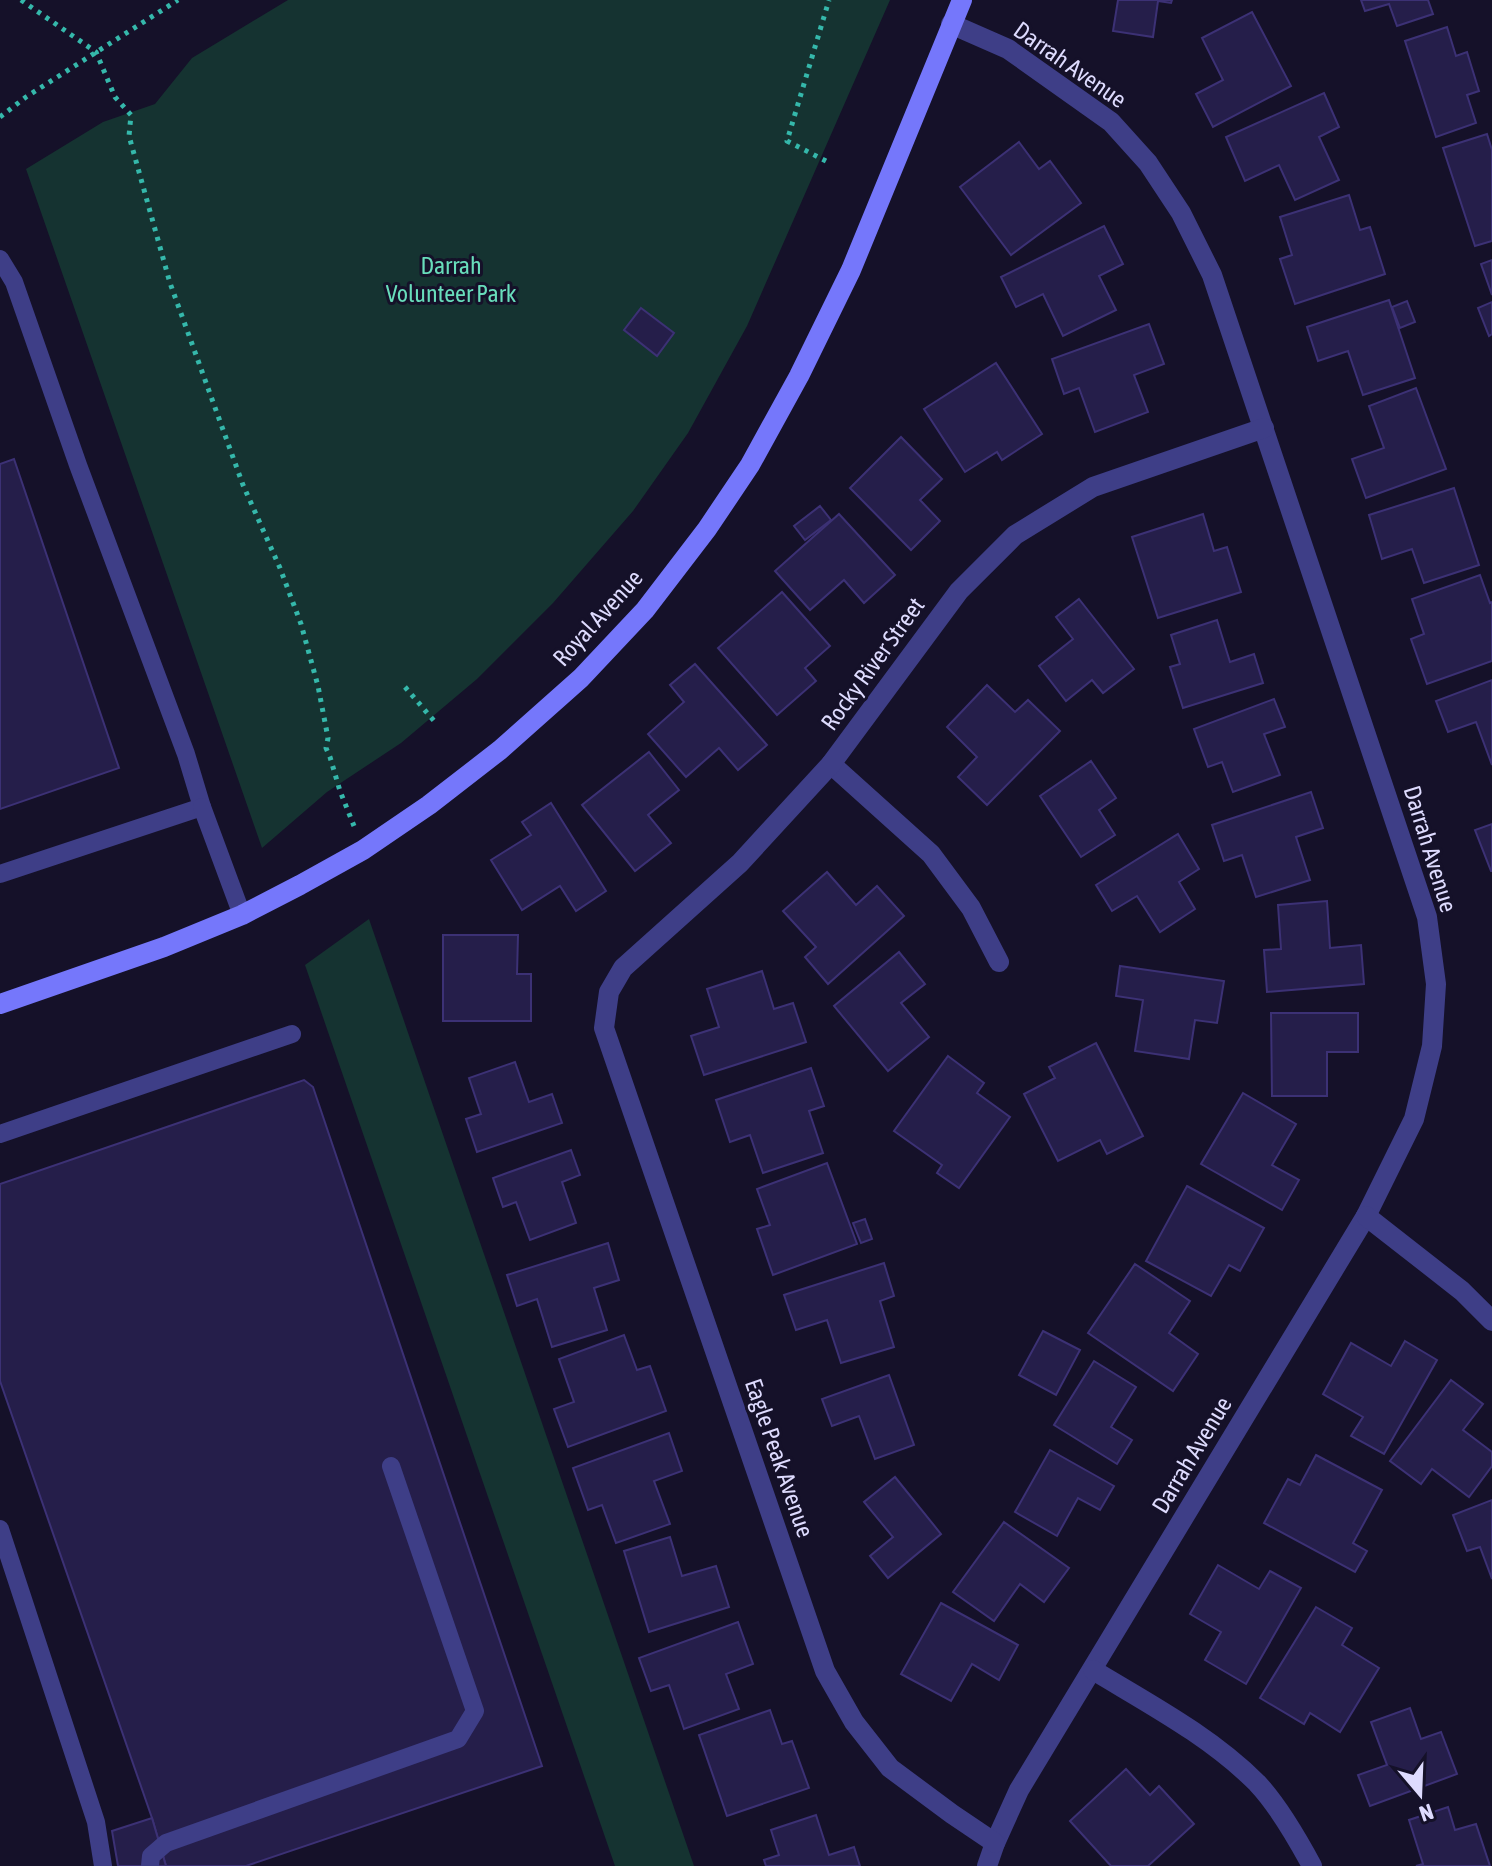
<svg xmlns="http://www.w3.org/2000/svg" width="1492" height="1866" font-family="'Asap Condensed',sans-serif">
<rect width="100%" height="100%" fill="#151129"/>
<g fill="#153331">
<path d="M 288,0 L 890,0 L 747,326 L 688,433 L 633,511 L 553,603 L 477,679 L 401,743 L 327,792 L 262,848 L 26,169 L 103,122 L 155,104 L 192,58 Z"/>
<path d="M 369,919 L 694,1866 L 615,1866 L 305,965 Z"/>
</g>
<g fill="#251e4a" stroke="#3c3175" stroke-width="2">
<path d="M 1118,0 L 1172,0 L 1171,3 L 1158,1 L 1153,37 L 1113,31 Z"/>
<path d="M 1361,0 L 1428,0 L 1433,14 L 1397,26 L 1389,4 L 1365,11 Z"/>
<path d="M 1252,12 L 1291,86 L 1213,127 L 1196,94 L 1223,80 L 1202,38 Z"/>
<path d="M 1447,27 L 1456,56 L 1467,52 L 1479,91 L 1467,95 L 1476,123 L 1436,137 L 1405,41 Z"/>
<path d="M 1324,93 L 1339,127 L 1319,137 L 1339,180 L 1295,200 L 1279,165 L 1245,181 L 1226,137 Z"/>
<path d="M 1487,134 L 1492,150 L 1492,241 L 1475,246 L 1443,148 Z"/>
<path d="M 1019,142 L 1039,169 L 1050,161 L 1081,203 L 1011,255 L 960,187 Z"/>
<path d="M 1349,195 L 1360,230 L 1370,227 L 1385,274 L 1295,304 L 1280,259 L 1292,255 L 1280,217 Z"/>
<path d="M 1104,226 L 1123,264 L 1099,276 L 1116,310 L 1063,336 L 1043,294 L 1016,307 L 1001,277 Z"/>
<path d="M 1492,260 L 1492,295 L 1481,264 Z"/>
<path d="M 1389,300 L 1415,378 L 1363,395 L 1348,351 L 1318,361 L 1307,327 Z"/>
<path d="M 1407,301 L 1415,322 L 1400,328 L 1392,307 Z"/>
<path d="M 1492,302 L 1492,334 L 1489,336 L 1478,308 Z"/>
<path d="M 641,308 L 674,333 L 657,356 L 624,330 Z"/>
<path d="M 1149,324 L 1164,364 L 1134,375 L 1148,412 L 1095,432 L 1079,388 L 1064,394 L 1052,359 Z"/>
<path d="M 996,363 L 1042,434 L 1002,460 L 997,452 L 965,472 L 924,409 Z"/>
<path d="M 1416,388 L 1446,469 L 1366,498 L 1352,459 L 1384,448 L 1369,406 Z"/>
<path d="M 901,437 L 942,479 L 920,500 L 940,521 L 911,550 L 850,488 Z"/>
<path d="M 14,459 L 119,768 L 0,809 L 0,464 Z"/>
<path d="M 1454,488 L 1479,565 L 1424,583 L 1412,549 L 1382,559 L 1369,515 Z"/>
<path d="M 820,506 L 831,520 L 805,540 L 794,526 Z"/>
<path d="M 839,514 L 895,575 L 864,603 L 844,580 L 810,610 L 775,571 Z"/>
<path d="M 1203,514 L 1214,551 L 1227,547 L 1241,592 L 1158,618 L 1132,537 Z"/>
<path d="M 1480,575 L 1490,603 L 1492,602 L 1492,661 L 1427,684 L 1411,639 L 1424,634 L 1412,599 Z"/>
<path d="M 782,592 L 830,646 L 805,668 L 816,681 L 777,715 L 718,648 Z"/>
<path d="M 1079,599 L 1134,669 L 1103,693 L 1092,680 L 1066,701 L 1039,666 L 1073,639 L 1056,617 Z"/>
<path d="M 1217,620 L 1230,662 L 1254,654 L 1263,683 L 1183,708 L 1170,667 L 1180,664 L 1171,635 Z"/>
<path d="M 695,664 L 767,745 L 738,770 L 719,748 L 686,777 L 648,734 L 684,702 L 670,685 Z"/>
<path d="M 1492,680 L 1492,765 L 1476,722 L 1448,732 L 1436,701 Z"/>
<path d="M 987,685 L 1015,712 L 1028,700 L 1060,731 L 987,805 L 958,777 L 977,757 L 947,727 Z"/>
<path d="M 1274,699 L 1285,727 L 1264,734 L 1280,775 L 1233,792 L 1222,762 L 1208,767 L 1194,729 Z"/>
<path d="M 649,752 L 679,790 L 648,815 L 671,843 L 635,871 L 582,805 Z"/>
<path d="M 1091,761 L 1116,798 L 1099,810 L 1115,835 L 1081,857 L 1040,796 Z"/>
<path d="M 1311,792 L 1323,828 L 1296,837 L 1310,880 L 1256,897 L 1242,855 L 1224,861 L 1212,825 Z"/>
<path d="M 551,803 L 606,891 L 576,911 L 560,886 L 522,910 L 491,860 L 531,835 L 522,822 Z"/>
<path d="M 1492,824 L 1492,871 L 1491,871 L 1475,830 Z"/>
<path d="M 1178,834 L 1199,869 L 1179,882 L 1195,909 L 1160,932 L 1137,896 L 1112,911 L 1096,885 Z"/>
<path d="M 827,872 L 856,905 L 877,886 L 904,916 L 828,984 L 805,957 L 816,947 L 783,911 Z"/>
<path d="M 1327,901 L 1330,948 L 1361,945 L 1364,984 L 1267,992 L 1264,950 L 1281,949 L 1278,905 Z"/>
<path d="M 443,935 L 518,935 L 517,974 L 531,974 L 531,1021 L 443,1021 Z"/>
<path d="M 899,952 L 925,984 L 901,1003 L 929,1037 L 888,1071 L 834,1006 Z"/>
<path d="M 1120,966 L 1224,981 L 1217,1023 L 1195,1020 L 1189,1059 L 1135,1051 L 1143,1000 L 1116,996 Z"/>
<path d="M 762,971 L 774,1009 L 793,1003 L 806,1042 L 704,1075 L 691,1036 L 719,1027 L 707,989 Z"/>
<path d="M 1271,1013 L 1358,1013 L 1358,1052 L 1327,1052 L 1327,1096 L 1272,1096 Z"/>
<path d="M 1096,1043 L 1143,1136 L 1107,1154 L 1100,1140 L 1058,1161 L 1024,1094 L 1055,1078 L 1049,1067 Z"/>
<path d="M 948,1056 L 984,1083 L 977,1093 L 1010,1117 L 959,1188 L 937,1173 L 942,1165 L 894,1131 Z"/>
<path d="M 515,1062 L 529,1102 L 552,1094 L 562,1123 L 477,1152 L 466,1119 L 481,1114 L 469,1078 Z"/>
<path d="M 811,1068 L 824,1106 L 809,1111 L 823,1153 L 763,1173 L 750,1135 L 730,1142 L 716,1100 Z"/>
<path d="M 304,1080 L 313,1087 L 542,1766 L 246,1866 L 166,1866 L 152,1818 L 0,1381 L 0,1184 Z"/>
<path d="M 1243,1093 L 1296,1124 L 1272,1165 L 1299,1180 L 1282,1210 L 1201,1164 Z"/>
<path d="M 571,1150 L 580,1175 L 562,1182 L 576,1223 L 530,1240 L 516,1202 L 503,1207 L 493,1178 Z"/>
<path d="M 827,1163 L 857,1244 L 773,1275 L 757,1229 L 770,1225 L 757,1189 Z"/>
<path d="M 1187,1186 L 1264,1228 L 1240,1271 L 1229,1265 L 1211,1296 L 1146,1261 Z"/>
<path d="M 865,1219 L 872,1239 L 861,1243 L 853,1223 Z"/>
<path d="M 608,1243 L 619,1280 L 594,1288 L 607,1330 L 552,1347 L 537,1299 L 517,1306 L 507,1275 Z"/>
<path d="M 884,1263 L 894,1296 L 880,1301 L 894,1347 L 841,1363 L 827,1320 L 796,1330 L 784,1295 Z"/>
<path d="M 1135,1264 L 1190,1301 L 1169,1333 L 1198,1354 L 1173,1391 L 1088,1333 Z"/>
<path d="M 1043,1331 L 1080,1350 L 1056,1395 L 1019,1375 Z"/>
<path d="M 624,1335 L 637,1370 L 650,1366 L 666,1411 L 568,1447 L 554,1409 L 574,1402 L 559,1359 Z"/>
<path d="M 1405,1341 L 1437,1360 L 1384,1454 L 1351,1436 L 1363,1417 L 1323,1394 L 1351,1343 L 1391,1366 Z"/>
<path d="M 1094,1361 L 1136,1387 L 1111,1427 L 1132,1440 L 1117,1464 L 1054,1425 Z"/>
<path d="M 889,1375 L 914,1445 L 875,1459 L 859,1416 L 832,1426 L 822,1399 Z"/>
<path d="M 1451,1380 L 1483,1404 L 1463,1430 L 1492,1452 L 1492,1466 L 1469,1497 L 1432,1469 L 1421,1484 L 1390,1461 Z"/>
<path d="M 669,1433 L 682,1471 L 654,1481 L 670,1524 L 616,1543 L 602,1505 L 588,1510 L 573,1468 Z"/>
<path d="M 1050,1450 L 1114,1486 L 1100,1510 L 1078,1498 L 1057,1536 L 1015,1512 Z"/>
<path d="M 1316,1455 L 1382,1490 L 1353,1543 L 1367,1551 L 1355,1572 L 1264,1523 L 1288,1479 L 1300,1485 Z"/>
<path d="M 895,1477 L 941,1534 L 888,1578 L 870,1556 L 893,1537 L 864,1502 Z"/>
<path d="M 1492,1500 L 1492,1579 L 1480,1547 L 1467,1551 L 1453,1515 Z"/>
<path d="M 1004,1522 L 1069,1568 L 1044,1602 L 1020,1584 L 994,1621 L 953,1592 Z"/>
<path d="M 670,1537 L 682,1576 L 716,1566 L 729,1607 L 649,1632 L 624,1551 Z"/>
<path d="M 1218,1565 L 1259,1589 L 1270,1571 L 1301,1588 L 1246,1684 L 1205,1660 L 1221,1632 L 1190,1614 Z"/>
<path d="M 941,1603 L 1018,1645 L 999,1680 L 972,1664 L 951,1701 L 901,1674 Z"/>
<path d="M 1316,1607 L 1352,1628 L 1342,1645 L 1379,1668 L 1340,1732 L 1310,1713 L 1304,1724 L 1260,1698 Z"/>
<path d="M 738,1622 L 753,1664 L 726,1674 L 739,1709 L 684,1729 L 669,1685 L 651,1691 L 639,1658 Z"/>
<path d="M 1410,1708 L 1421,1739 L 1441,1732 L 1457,1774 L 1370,1806 L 1358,1775 L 1387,1765 L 1371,1722 Z"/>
<path d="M 770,1710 L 782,1744 L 792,1741 L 809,1788 L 727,1816 L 699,1735 Z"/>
<path d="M 1126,1769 L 1150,1795 L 1159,1786 L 1194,1824 L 1148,1866 L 1111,1866 L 1070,1821 Z"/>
<path d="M 1448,1807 L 1455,1830 L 1476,1824 L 1490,1866 L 1416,1866 L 1423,1864 L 1409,1820 Z"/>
<path d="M 816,1815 L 829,1855 L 854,1847 L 860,1866 L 766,1866 L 764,1860 L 779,1855 L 771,1830 Z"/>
<path d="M 152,1818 L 166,1866 L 118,1866 L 112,1831 Z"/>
</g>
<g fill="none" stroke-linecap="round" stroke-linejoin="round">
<g stroke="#35b8ab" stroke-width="5" stroke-dasharray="4 6" stroke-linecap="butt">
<path d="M 21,0 L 96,52 L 115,97 L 131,115 L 129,136 L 170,283 L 243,485 L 280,568 L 301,624 L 318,686 L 328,738 L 326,748 L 330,757 L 340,791 L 354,826"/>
<path d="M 0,117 L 26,97 L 178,0"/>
<path d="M 826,161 L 787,141 L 829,0"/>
<path d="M 405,687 L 435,722"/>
</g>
<g stroke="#3e3e87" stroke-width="18">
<path d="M 0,259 L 14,282 L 78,465 L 186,754 L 202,807 L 0,874"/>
<path d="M 202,807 L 242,915"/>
<path d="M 0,1134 L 292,1034"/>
<path d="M 0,1529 L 96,1822 L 103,1866"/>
<path d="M 150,1866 L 151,1856 L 166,1843 L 458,1739 L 475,1711 L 391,1466"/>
</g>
<g stroke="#3e3e87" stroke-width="20">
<path d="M 951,24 L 1008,49 L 1111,122 L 1148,163 L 1181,213 L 1212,275 L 1427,917 L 1436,984 L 1432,1046 L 1414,1119 L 1366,1216 L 1019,1790 L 995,1843 L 987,1866"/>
<path d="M 831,764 L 931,854 L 971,908 L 999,962"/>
<path d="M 1366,1216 L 1462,1291 L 1492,1321"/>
<path d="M 1093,1670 C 1149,1704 1210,1736 1257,1783 C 1277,1804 1298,1840 1312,1866"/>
<path d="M 995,1843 L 952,1814 L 890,1768 L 854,1722 L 825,1671 L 604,1028 L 609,992 L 623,968 L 740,863 L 831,764 L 959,591 L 1015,535 L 1093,487 L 1264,428"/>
</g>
<path stroke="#7577fb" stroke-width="20" d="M 0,1004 L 164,947 L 242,915 L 300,885 L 363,850 L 429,805 L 500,750 L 581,678 L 645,610 L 707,529 L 750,465 L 799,376 L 851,270 L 962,0"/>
</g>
<g text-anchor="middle" stroke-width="6" stroke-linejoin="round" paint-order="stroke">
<g font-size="24" fill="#dedbfe" stroke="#151129">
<text transform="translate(1070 65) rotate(35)" y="8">Darrah Avenue</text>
<text transform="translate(598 618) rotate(-48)" y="8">Royal Avenue</text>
<text transform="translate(873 664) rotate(-54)" y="8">Rocky River Street</text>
<text transform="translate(1430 849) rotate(73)" y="8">Darrah Avenue</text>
<text transform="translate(1192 1455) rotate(-59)" y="8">Darrah Avenue</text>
<text transform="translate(779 1458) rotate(71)" y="8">Eagle Peak Avenue</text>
</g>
<g font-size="24" fill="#68ddbb" stroke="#151129">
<text x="451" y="274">Darrah<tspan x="451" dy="28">Volunteer Park</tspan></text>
</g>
</g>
<g transform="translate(1420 1794) rotate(161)" stroke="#151129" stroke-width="6" paint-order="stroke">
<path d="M0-6L14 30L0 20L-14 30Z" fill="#dedbfe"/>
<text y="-12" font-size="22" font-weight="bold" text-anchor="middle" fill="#dedbfe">N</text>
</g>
</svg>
